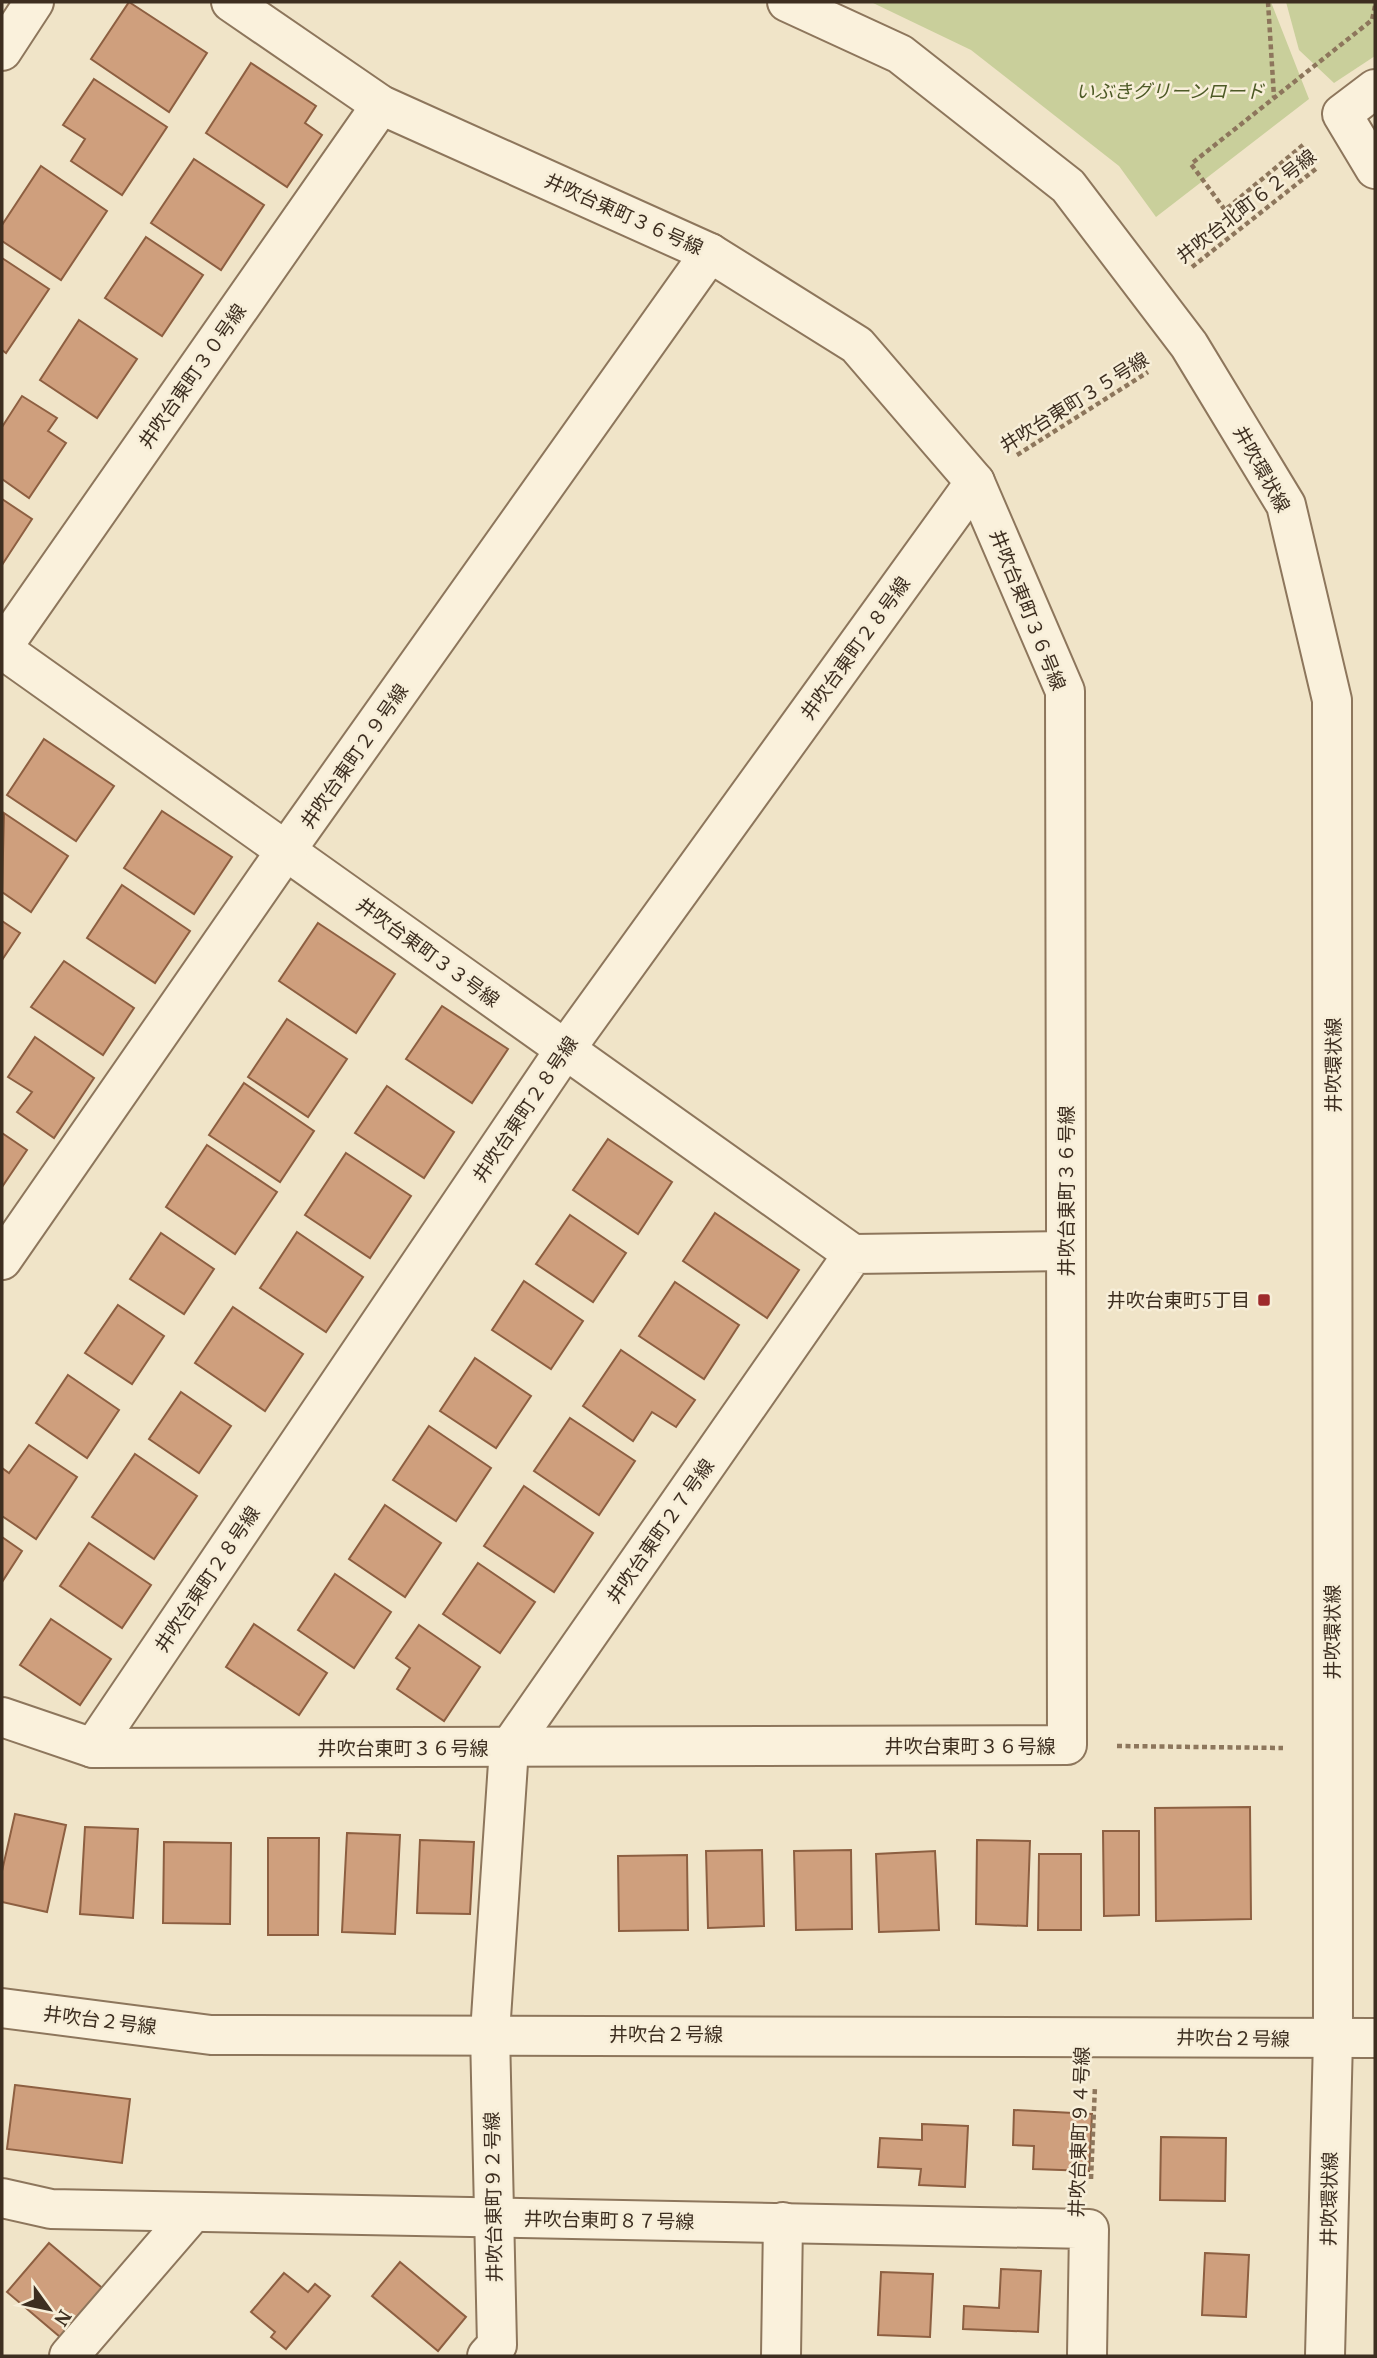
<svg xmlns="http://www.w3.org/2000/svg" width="1377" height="2358" font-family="'PT Serif','Noto Sans JP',serif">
<rect width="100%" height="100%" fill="#f0e4c8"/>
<g fill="#c9cf9b">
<path d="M 871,2 L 1271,2 L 1309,99 L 1156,217 L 1119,166 L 971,50 Z"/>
<path d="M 1286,2 L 1375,2 L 1375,56 L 1334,83 L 1299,50 Z"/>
</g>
<g fill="#cf9f7d" stroke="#8d5f41" stroke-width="2">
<path d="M 129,2 L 207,53 L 169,112 L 91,59 Z"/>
<path d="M 251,63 L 316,106 L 305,123 L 322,135 L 287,187 L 206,133 Z"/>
<path d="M 94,79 L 167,127 L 122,195 L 71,161 L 85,139 L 63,125 Z"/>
<path d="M 194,159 L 264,205 L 221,270 L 151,223 Z"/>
<path d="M 41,166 L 107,211 L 61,280 L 2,241 L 2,225 Z"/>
<path d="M 146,237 L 203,275 L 162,336 L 105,298 Z"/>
<path d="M 2,258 L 49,289 L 6,353 L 2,350 Z"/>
<path d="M 79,320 L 137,359 L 97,418 L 40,380 Z"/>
<path d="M 22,396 L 57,418 L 48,431 L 66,443 L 29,498 L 2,479 L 2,427 Z"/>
<path d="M 2,499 L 32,519 L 2,565 Z"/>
<path d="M 44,739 L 114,786 L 76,841 L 7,795 Z"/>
<path d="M 162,811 L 232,857 L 194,914 L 124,868 Z"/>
<path d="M 4,813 L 68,856 L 31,912 L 2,892 Z"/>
<path d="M 122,885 L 190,931 L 155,983 L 87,938 Z"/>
<path d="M 2,921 L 20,933 L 2,960 Z"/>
<path d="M 318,923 L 395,974 L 356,1033 L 279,981 Z"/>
<path d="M 64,961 L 134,1008 L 103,1055 L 31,1007 Z"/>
<path d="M 442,1006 L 508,1049 L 472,1103 L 406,1059 Z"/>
<path d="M 287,1019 L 347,1059 L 308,1117 L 248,1077 Z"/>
<path d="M 35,1037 L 94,1078 L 54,1138 L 17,1112 L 32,1092 L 8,1077 Z"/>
<path d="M 244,1083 L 314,1131 L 280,1182 L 209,1135 Z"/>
<path d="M 387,1086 L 454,1132 L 424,1178 L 355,1133 Z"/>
<path d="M 2,1133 L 27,1150 L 2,1187 Z"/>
<path d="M 608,1139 L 672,1182 L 638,1234 L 573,1190 Z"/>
<path d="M 207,1145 L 277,1192 L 235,1254 L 166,1207 Z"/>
<path d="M 346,1153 L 411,1196 L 370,1258 L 305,1215 Z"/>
<path d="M 715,1213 L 799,1270 L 767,1318 L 683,1261 Z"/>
<path d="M 570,1215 L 626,1253 L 593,1302 L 536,1264 Z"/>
<path d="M 297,1232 L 363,1277 L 326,1332 L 260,1288 Z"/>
<path d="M 161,1233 L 214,1269 L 184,1314 L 130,1279 Z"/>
<path d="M 524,1281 L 583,1321 L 551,1369 L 492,1330 Z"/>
<path d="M 675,1282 L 739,1325 L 704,1379 L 639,1336 Z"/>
<path d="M 118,1305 L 164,1336 L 132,1384 L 85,1353 Z"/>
<path d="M 233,1307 L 303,1354 L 265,1411 L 195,1363 Z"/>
<path d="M 621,1350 L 695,1400 L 676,1427 L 652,1412 L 633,1441 L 583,1406 Z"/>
<path d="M 475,1358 L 531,1396 L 496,1448 L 440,1411 Z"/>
<path d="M 68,1375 L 119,1410 L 87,1458 L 36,1423 Z"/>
<path d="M 181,1392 L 231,1426 L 199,1473 L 149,1439 Z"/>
<path d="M 570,1418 L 635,1461 L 599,1515 L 534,1471 Z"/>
<path d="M 429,1426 L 491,1468 L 456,1521 L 393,1480 Z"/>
<path d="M 29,1445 L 77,1477 L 36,1539 L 2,1516 L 2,1468 L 9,1473 Z"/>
<path d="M 135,1454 L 197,1496 L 154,1559 L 92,1517 Z"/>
<path d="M 524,1486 L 593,1533 L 554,1592 L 484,1546 Z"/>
<path d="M 385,1505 L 441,1543 L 405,1597 L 349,1559 Z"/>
<path d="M 2,1537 L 22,1551 L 2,1582 Z"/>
<path d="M 89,1543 L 151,1585 L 122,1628 L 60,1586 Z"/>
<path d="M 478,1563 L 535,1602 L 500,1653 L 443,1614 Z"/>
<path d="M 335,1574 L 391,1612 L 354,1668 L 298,1630 Z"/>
<path d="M 51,1619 L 111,1659 L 80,1705 L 20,1665 Z"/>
<path d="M 254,1624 L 327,1673 L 299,1715 L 226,1667 Z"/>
<path d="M 419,1625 L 480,1667 L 444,1721 L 397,1689 L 410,1668 L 396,1658 Z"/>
<path d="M 1250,1807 L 1251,1919 L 1156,1921 L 1155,1808 Z"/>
<path d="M 15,1814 L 66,1825 L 47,1912 L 2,1902 L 2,1871 Z"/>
<path d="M 85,1827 L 138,1829 L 133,1918 L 80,1914 Z"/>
<path d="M 1103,1831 L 1139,1831 L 1139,1915 L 1104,1916 Z"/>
<path d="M 347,1833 L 400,1835 L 395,1934 L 342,1932 Z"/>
<path d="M 268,1838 L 319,1838 L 318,1935 L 268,1935 Z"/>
<path d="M 420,1840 L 474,1842 L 470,1914 L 417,1913 Z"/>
<path d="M 977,1840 L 1030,1841 L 1027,1926 L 976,1924 Z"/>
<path d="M 164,1842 L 231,1843 L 230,1924 L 163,1923 Z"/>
<path d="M 762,1850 L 764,1926 L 708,1928 L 706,1851 Z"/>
<path d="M 851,1850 L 852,1929 L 796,1930 L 794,1851 Z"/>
<path d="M 935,1851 L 939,1930 L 879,1932 L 876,1854 Z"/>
<path d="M 1039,1854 L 1081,1854 L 1081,1930 L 1038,1930 Z"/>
<path d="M 687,1855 L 688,1930 L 619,1931 L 618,1856 Z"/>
<path d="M 15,2085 L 130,2099 L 122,2163 L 7,2149 Z"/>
<path d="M 1014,2110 L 1092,2114 L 1089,2171 L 1033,2169 L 1034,2146 L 1013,2145 Z"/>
<path d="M 922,2124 L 968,2126 L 965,2187 L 919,2185 L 921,2169 L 878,2167 L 880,2138 L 922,2140 Z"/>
<path d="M 1161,2137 L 1226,2138 L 1225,2201 L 1160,2200 Z"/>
<path d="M 49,2243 L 107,2292 L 66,2342 L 7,2292 Z"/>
<path d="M 1205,2253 L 1249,2255 L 1246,2317 L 1202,2315 Z"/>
<path d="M 400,2262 L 466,2317 L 438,2351 L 372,2296 Z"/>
<path d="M 1001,2269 L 1041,2271 L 1038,2332 L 963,2329 L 964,2306 L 999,2308 Z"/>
<path d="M 881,2272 L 933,2274 L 930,2337 L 878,2335 Z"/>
<path d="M 284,2273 L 308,2292 L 315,2284 L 330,2296 L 286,2349 L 271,2337 L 275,2332 L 251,2312 Z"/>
</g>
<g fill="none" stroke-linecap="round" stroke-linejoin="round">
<defs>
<g id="minor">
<path d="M 787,2 L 900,54 L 1068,186 L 1189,345 L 1286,505 L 1332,700 L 1333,2039 L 1325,2356"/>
<path d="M 2,51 L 34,2"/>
<path d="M 1375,89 L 1342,114 L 1375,169"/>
<path d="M 2,648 L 381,105"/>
<path d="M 2,649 L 853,1254"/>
<path d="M 2,1260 L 287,849 L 710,253"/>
<path d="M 2,1717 L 93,1748 L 1067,1745 L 1065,691 L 975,482 L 857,345 L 710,253 L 381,105 L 231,2"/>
<path d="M 93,1748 L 564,1051 L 975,482"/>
<path d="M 2,2008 L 211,2035 L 1375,2038"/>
<path d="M 2,2198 L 51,2209 L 1089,2229 L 1087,2356"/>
<path d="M 69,2356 L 193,2212"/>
<path d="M 487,2356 L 497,2345 L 490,2033 L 509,1748 L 853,1254 L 1066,1251"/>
<path d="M 781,2356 L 783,2222"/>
</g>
</defs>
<use href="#minor" stroke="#8d765c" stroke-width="42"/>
<g stroke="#8d765c" stroke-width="4.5" stroke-dasharray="5 3.5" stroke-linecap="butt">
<path d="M 1268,2 L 1274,97"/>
<path d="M 1303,145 L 1225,210 L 1191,164 L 1372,20 L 1375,6"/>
<path d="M 1192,267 L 1317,168"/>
<path d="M 1017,455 L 1148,372"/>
<path d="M 1117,1746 L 1283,1748"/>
<path d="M 1091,2179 L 1095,2086"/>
</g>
<use href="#minor" stroke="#faf1dc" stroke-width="38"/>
</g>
<rect fill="#9e2a2b" stroke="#f7eed8" stroke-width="2.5" x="1257" y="1293" width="14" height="14" rx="3.5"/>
<g text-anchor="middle" stroke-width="5" stroke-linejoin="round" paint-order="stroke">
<g font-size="19" font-style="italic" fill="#4d5a26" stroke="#f7eed8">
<text x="1170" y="98">いぶきグリーンロード</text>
</g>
<g font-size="19" fill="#3d2e20" stroke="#f7eed8">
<text transform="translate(1246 206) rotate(-38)" y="7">井吹台北町６２号線</text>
<text transform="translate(624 214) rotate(24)" y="7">井吹台東町３６号線</text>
<text transform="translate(192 376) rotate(-55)" y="7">井吹台東町３０号線</text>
<text transform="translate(1074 402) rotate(-32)" y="7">井吹台東町３５号線</text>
<text transform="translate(1262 469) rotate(61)" y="7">井吹環状線</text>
<text transform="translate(1028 610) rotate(68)" y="7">井吹台東町３６号線</text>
<text transform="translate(855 648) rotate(-54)" y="7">井吹台東町２８号線</text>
<text transform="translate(354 756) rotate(-55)" y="7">井吹台東町２９号線</text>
<text transform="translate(428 952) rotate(36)" y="7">井吹台東町３３号線</text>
<text transform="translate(1333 1065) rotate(-90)" y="7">井吹環状線</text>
<text transform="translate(525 1109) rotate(-56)" y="7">井吹台東町２８号線</text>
<text transform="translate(1066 1191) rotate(-90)" y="7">井吹台東町３６号線</text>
<text transform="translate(660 1531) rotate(-55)" y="7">井吹台東町２７号線</text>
<text transform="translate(207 1579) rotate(-56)" y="7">井吹台東町２８号線</text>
<text transform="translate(1332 1632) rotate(-90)" y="7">井吹環状線</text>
<text x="970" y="1753">井吹台東町３６号線</text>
<text x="403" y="1755">井吹台東町３６号線</text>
<text transform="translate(100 2020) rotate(7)" y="7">井吹台２号線</text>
<text x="666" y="2041">井吹台２号線</text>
<text transform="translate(1233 2038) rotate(1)" y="7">井吹台２号線</text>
<text transform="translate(1079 2132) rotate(-88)" y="7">井吹台東町９４号線</text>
<text transform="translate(493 2197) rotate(-91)" y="7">井吹台東町９２号線</text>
<text transform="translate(1329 2199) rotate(-89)" y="7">井吹環状線</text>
<text transform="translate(609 2220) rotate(1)" y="7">井吹台東町８７号線</text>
</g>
<g font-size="19" fill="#3d2e20" stroke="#f7eed8" text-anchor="end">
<text x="1250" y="1307">井吹台東町5丁目</text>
</g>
</g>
<rect width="1377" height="2358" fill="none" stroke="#3d2e20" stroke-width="7"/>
<g transform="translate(49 2309) rotate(123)" stroke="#f7eed8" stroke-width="5" paint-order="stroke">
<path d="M0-5L12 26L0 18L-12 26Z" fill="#3d2e20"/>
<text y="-10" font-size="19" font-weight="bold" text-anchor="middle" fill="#3d2e20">N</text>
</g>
</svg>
